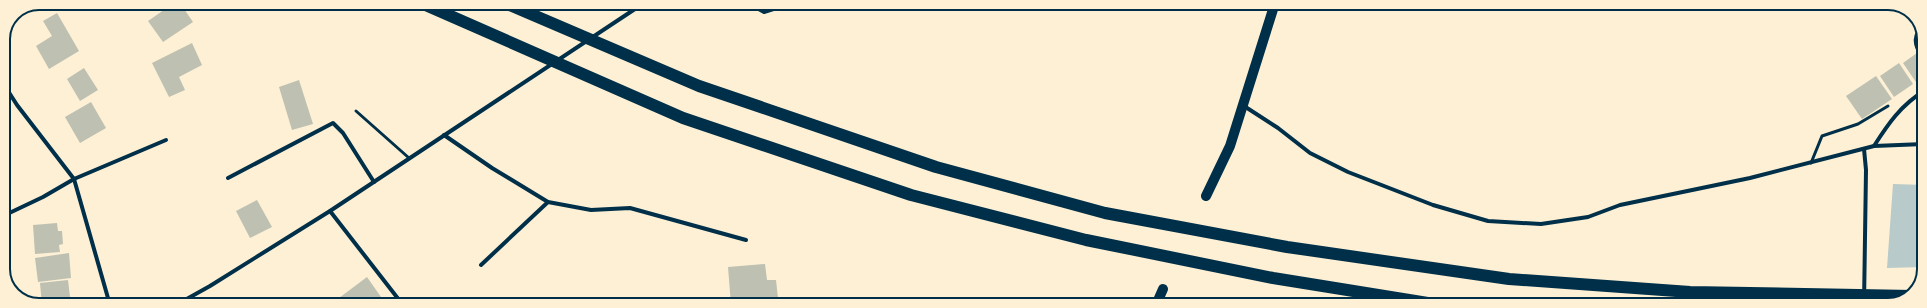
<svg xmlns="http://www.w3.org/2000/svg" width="1927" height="308" font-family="Mulish,sans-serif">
<rect width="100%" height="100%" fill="#fdf0d5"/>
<path fill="#b9caca" d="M 1893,184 L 1924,185 L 1924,267 L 1887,268 Z"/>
<g fill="#bec0b2">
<path d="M 153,3 L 165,3 L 157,9 Z"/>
<path d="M 174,3 L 180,3 L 193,22 L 163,42 L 148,21 Z"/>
<path d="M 57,13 L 79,51 L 49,69 L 36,46 L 52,36 L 43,21 Z"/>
<path d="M 192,43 L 202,65 L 179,77 L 185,90 L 169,97 L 152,63 Z"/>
<path d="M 1917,53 L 1924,63 L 1924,85 L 1920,88 L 1903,63 Z"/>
<path d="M 1899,63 L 1913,84 L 1894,97 L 1880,76 Z"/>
<path d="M 84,68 L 98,90 L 80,101 L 67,79 Z"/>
<path d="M 1876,76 L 1892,99 L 1862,119 L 1846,96 Z"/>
<path d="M 299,80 L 313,124 L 292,130 L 279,87 Z"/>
<path d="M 91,102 L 106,128 L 80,143 L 65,117 Z"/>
<path d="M 257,200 L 272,227 L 250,238 L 236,211 Z"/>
<path d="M 57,223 L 58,231 L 62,231 L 63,244 L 59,245 L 60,252 L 35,254 L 33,225 Z"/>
<path d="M 3,227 L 9,239 L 3,242 Z"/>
<path d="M 69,253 L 71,278 L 38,282 L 35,258 Z"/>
<path d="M 765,264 L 767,280 L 776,280 L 778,298 L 768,299 L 769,305 L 731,305 L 728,267 Z"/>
<path d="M 367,277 L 381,297 L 370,305 L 338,305 L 335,301 Z"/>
<path d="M 68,280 L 71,305 L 42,305 L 40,283 Z"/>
</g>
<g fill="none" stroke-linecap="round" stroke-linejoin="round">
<g stroke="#003049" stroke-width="3">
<path d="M 356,111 L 409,158"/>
<path d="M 1811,163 L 1822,136 L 1858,124 L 1888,106"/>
</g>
<g stroke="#003049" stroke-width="4">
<path d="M 748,3 L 764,12 L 786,5"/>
<path d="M 1921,28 C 1911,39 1917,49 1924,60"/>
<path d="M 3,83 L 17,105 L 74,179 L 110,305"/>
<path d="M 1244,106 L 1278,128 L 1310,153 L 1348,172 L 1433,205 L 1488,221 L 1541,224 L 1588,217 L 1620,205 L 1750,178 L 1874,146 L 1924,144"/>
<path d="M 444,135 L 492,168 L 548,202 L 591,210 L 630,208 L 746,240"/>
<path d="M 1874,146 C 1888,124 1901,105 1924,91"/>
<path d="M 228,178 L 333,123 L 343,133 L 374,182"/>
<path d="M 330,211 L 403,305"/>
<path d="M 3,216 L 43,197 L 74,179 L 166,140"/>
<path d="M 481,265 L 548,202"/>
<path d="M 176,305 L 210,286 L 330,211 L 644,3"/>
<path d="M 1864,305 L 1866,170 L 1864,149"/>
</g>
<g stroke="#003049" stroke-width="10">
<path d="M 1206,196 L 1230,146 L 1275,3"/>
<path d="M 1156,305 L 1163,289"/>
</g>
<g stroke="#003049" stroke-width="12">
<path d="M 421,3 L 683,118 L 911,195 L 1086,240 L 1273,278 L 1440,305"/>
<path d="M 505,3 L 699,86 L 936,167 L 1105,213 L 1287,247 L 1509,279 L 1690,292 L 1912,296"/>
</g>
</g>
<path d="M0 0H1927V308H0ZM39 10H1888A29 29 0 0 1 1917 39V269A29 29 0 0 1 1888 298H39A29 29 0 0 1 10 269V39A29 29 0 0 1 39 10Z" fill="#fdf0d5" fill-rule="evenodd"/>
<path fill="none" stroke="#003049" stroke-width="2" d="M39 10H1888A29 29 0 0 1 1917 39V269A29 29 0 0 1 1888 298H39A29 29 0 0 1 10 269V39A29 29 0 0 1 39 10Z"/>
</svg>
